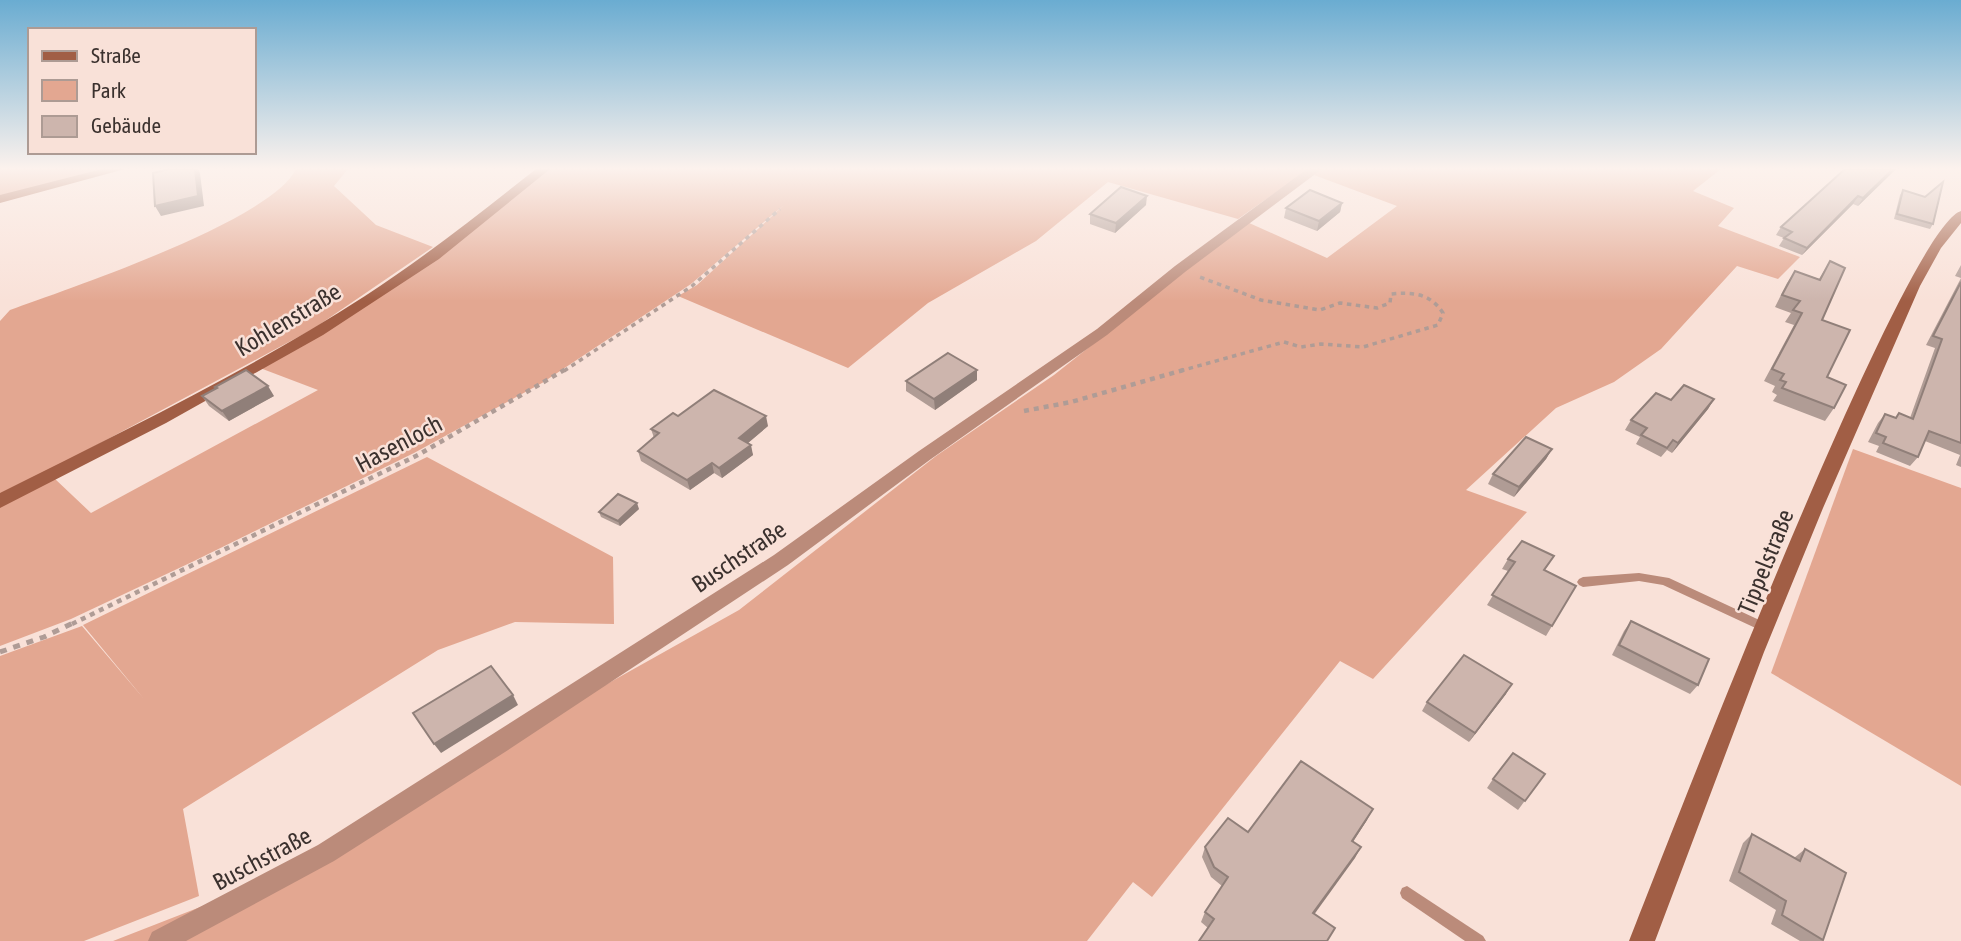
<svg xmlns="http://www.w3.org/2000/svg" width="1961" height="941" font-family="'Asap Condensed',sans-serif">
<rect width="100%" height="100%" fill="#f9e1d8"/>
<g fill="#e3a791">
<path d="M 0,169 L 110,169 L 0,197 Z"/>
<path d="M 296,169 L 348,169 L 334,186 L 376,225 L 433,247 L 313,329 L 0,497 L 0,321 L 10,310 C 70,288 271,221 296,169 Z"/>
<path d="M 545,169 L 1309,169 L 1238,219 L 1108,182 L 1036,241 L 928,303 L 848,368 L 678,296 L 697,285 L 784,205 L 691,284 L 542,383 L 414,453 L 192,562 L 71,619 L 0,646 L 0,505 L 54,478 L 91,513 L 318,390 L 260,368 L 326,329 Z"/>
<path d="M 1322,169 L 1721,169 L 1693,191 L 1734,208 L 1718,226 L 1800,257 L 1778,279 L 1737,266 L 1661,349 L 1614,382 L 1556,408 L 1466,490 L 1527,512 L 1373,679 L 1340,661 L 1152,897 L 1133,882 L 1087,941 L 113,941 L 336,854 L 598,689 L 739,610 L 936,456 L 1054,375 L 1247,222 L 1327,258 L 1397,206 L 1314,175 Z"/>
<path d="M 1853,449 L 1961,488 L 1961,786 L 1771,673 Z"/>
<path d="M 427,457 L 613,557 L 614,624 L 515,622 L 438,650 L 183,809 L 199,896 L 84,941 L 0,941 L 0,656 L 82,626 L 144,699 L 83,625 Z"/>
</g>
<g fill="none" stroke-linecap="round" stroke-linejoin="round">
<g stroke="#af9c96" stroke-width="3.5" stroke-dasharray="4.5 4.5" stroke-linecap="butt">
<path d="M 564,371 L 692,286 L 780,209"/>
<path d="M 1180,371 L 1284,342 L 1301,347 L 1321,344 L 1363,347 L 1438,325 L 1443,313 C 1430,293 1413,292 1391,294 L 1390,303 L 1377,308 L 1340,303 L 1320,310 L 1261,300 L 1197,276"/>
</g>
<g stroke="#af9c96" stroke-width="4.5" stroke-dasharray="5 5" stroke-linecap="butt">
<path d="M 1024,411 L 1071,402 L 1187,369"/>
<path d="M 72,624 L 418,455 L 566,369"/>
</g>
<path stroke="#af9c96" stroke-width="5" stroke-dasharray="7 7" stroke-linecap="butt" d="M 0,652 L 44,637 L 75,622"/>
<g fill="#bb8b7a" fill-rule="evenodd">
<path d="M 1639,573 L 1669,578 L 1770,625 L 1772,628 L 1770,631 L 1766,633 L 1762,631 L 1663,585 L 1639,581 L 1583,587 L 1579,585 L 1577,582 L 1579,579 L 1583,577 Z"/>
<path d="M 1407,886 L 1483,936 L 1486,941 L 1465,941 L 1402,898 L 1400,893 L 1402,888 Z"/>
</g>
<path fill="#bb8b7a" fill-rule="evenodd" d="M 1307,169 L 1322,169 L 1185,272 L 1107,335 L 931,459 L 788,565 L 505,752 L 334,861 L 186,941 L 148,941 L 152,932 L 318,845 L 774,555 L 919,451 L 1097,329 L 1175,266 Z"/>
<g fill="#a15e45" fill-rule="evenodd">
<path d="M 102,169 L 125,169 L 0,203 L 0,195 Z"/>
<path d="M 536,169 L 550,169 L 439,259 L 323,335 L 166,423 L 0,508 L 0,493 C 123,431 249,371 365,296 C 425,257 480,213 536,169 Z"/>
<path d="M 1961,211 L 1961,223 L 1941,248 L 1920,286 L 1823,508 L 1764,652 L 1655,941 L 1629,941 C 1665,850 1904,228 1961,211 Z"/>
</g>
</g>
<g fill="#b09c95">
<path d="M 1896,169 L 1858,206 L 1853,204 L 1802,255 L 1779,246 L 1784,238 L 1776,235 L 1781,227 Z"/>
<path d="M 1903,190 L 1933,224 L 1930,229 L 1894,219 L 1900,195 Z"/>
<path d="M 1342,203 L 1340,212 L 1317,231 L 1284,218 L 1286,208 Z"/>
<path d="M 1146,205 L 1115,233 L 1090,224 L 1090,214 Z"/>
<path d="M 1830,261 L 1822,320 L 1827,377 L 1834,408 L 1825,421 L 1773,401 L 1777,395 L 1772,392 L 1775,386 L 1764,381 L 1794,325 L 1785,322 L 1791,313 L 1775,307 L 1787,283 L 1795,271 L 1819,279 Z"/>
<path d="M 1961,265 L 1961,467 L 1956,465 L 1960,455 L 1925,441 L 1918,457 L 1910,466 L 1876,452 L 1879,446 L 1868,442 L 1878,423 L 1885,414 L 1895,418 L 1899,413 L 1910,418 L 1935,348 L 1926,345 L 1961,278 L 1955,276 Z"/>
<path d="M 977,380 L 935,410 L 906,391 L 906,381 Z"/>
<path d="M 215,387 L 274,396 L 229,421 L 209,406 L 202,396 L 216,388 Z"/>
<path d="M 1714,399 L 1708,409 L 1672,453 L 1667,450 L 1661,457 L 1636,444 L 1640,437 L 1625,430 L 1631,420 L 1671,400 Z"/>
<path d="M 678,416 L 768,426 L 748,443 L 753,455 L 722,478 L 714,473 L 690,490 L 641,461 L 638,451 L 654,438 L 651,429 Z"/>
<path d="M 1552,449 L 1546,459 L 1514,497 L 1488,484 L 1493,474 Z"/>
<path d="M 639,509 L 620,526 L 601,517 L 599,512 Z"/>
<path d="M 1554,556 L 1545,570 L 1576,586 L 1546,636 L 1487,605 L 1508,571 L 1502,569 L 1508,559 Z"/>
<path d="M 1631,621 L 1698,685 L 1690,694 L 1612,655 L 1624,631 Z"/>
<path d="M 1506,694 L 1469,742 L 1422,711 L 1427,702 Z"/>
<path d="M 1545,774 L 1518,810 L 1487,788 L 1493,779 Z"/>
<path d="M 1367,820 L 1353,842 L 1355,858 L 1208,928 L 1201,922 L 1205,912 L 1222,886 L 1211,877 L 1202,857 L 1205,847 L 1248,832 Z"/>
<path d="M 1752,834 L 1794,858 L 1805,849 L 1823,940 L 1822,941 L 1800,941 L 1771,924 L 1776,910 L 1729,881 L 1743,843 Z"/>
</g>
<g fill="#907f79">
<path d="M 195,169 L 198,169 L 200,173 L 204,206 L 161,216 L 155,206 Z"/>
<path d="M 1893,169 L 1896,169 L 1858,206 L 1863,198 Z"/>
<path d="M 1147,196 L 1146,205 L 1115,233 L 1116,223 Z"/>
<path d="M 1858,196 L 1853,204 L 1802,255 L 1807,248 Z"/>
<path d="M 1342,203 L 1340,212 L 1317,231 L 1319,221 Z"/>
<path d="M 977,370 L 977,380 L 935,410 L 934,399 Z"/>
<path d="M 268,386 L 274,396 L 229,421 L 222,411 Z"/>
<path d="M 1714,399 L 1708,409 L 1672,453 L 1678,443 Z"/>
<path d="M 766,416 L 768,426 L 742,448 L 739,438 Z"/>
<path d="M 751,445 L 753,455 L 722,478 L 719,468 Z"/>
<path d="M 1552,449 L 1546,459 L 1514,497 L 1519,487 Z"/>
<path d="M 712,463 L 714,473 L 690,490 L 687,480 Z"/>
<path d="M 637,503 L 639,509 L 620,526 L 618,521 Z"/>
<path d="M 1512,684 L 1506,694 L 1469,742 L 1475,733 Z"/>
<path d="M 513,695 L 518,705 L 441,753 L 434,744 Z"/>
<path d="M 1373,809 L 1367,820 L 1346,852 L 1352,841 Z"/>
<path d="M 1361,847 L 1355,858 L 1308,923 L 1313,913 Z"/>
</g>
<g fill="#cdb5ad" stroke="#907f79" stroke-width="2">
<path d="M 169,169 L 195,169 L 198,196 L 155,206 L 153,173 Z"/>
<path d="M 1845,169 L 1893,169 L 1863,198 L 1858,196 L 1807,248 L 1784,238 L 1792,232 L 1781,227 Z"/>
<path d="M 1943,182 L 1933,224 L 1897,214 L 1903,190 L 1925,197 Z"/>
<path d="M 1121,187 L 1147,196 L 1116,223 L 1090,214 Z"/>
<path d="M 1310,190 L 1342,203 L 1319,221 L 1286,208 Z"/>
<path d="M 1830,261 L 1845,268 L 1822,320 L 1850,330 L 1827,377 L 1846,385 L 1834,408 L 1782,388 L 1786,382 L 1780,380 L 1784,374 L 1772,369 L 1802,313 L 1793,310 L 1800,301 L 1782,295 L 1795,271 L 1820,280 Z"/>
<path d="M 1961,282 L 1961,443 L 1929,431 L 1918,457 L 1883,443 L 1886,437 L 1876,433 L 1885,414 L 1896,418 L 1899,413 L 1913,419 L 1942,339 L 1933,336 Z"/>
<path d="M 948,353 L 977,370 L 934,399 L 906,381 Z"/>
<path d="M 246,370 L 268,386 L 222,411 L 202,396 L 217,388 L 215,387 Z"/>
<path d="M 1684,385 L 1714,399 L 1678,443 L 1673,440 L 1667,448 L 1641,435 L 1647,428 L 1631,420 L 1656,393 L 1671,400 Z"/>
<path d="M 714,390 L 766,416 L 739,438 L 751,445 L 719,468 L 712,463 L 687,480 L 638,451 L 659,433 L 651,429 L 673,413 L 678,416 Z"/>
<path d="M 1526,437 L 1552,449 L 1519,487 L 1493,474 Z"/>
<path d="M 618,494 L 637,503 L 618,521 L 599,512 Z"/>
<path d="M 1522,541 L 1554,556 L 1544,570 L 1576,586 L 1552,626 L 1492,595 L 1515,562 L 1508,559 Z"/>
<path d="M 1631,621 L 1709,659 L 1698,685 L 1619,645 Z"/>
<path d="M 1464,655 L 1512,684 L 1475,733 L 1427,702 Z"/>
<path d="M 491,666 L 513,695 L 434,744 L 413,713 Z"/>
<path d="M 1513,753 L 1545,774 L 1525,801 L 1493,779 Z"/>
<path d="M 1301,761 L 1373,809 L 1352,841 L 1361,847 L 1313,913 L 1335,928 L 1327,941 L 1199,941 L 1214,919 L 1205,912 L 1228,877 L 1214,867 L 1205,847 L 1228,818 L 1248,832 Z"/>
<path d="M 1752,834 L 1800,861 L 1805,849 L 1846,873 L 1823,940 L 1782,915 L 1786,901 L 1739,872 Z"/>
</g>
<linearGradient id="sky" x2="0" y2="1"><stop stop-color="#6aacd1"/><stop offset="0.56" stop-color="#fcf2ed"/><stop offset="1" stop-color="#fcf2ed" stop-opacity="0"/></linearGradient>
<rect width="1961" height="301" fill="url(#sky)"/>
<g text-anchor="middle" stroke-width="5" stroke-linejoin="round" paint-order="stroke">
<g font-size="24" fill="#3b312e" stroke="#f9e1d8">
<text transform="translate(288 320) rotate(-31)" y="8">Kohlenstraße</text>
<text transform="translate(399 444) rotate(-28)" y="8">Hasenloch</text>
<text transform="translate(739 557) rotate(-34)" y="8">Buschstraße</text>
<text transform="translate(1766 562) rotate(-68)" y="8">Tippelstraße</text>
<text transform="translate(262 859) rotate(-28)" y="8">Buschstraße</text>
</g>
</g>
<rect x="28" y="28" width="228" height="126" fill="#f9e1d8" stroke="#ad9b94" stroke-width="2"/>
<rect x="42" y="51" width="35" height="10" fill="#a15e45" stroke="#ad9b94" stroke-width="2"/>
<text x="91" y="63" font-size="21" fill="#3b312e">Straße</text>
<rect x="42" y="80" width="35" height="21" fill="#e3a791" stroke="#ad9b94" stroke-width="2"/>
<text x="91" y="98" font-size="21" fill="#3b312e">Park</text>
<rect x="42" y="116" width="35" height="21" fill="#cdb5ad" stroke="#ad9b94" stroke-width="2"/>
<text x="91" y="133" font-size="21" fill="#3b312e">Gebäude</text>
</svg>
